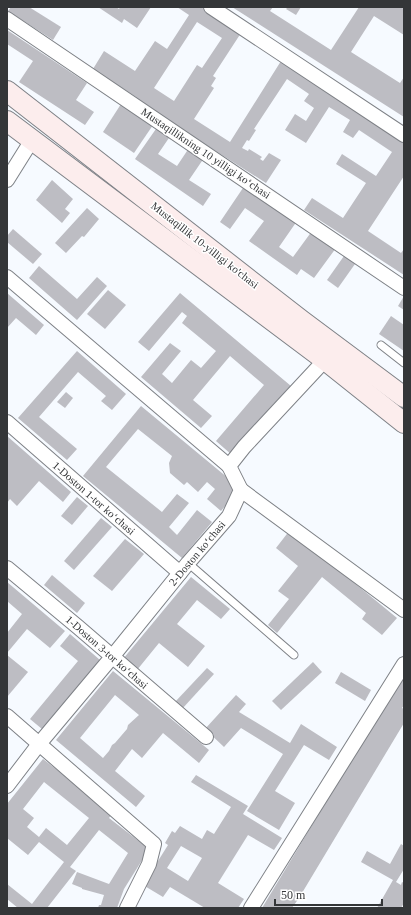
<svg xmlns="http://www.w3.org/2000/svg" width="411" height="915" font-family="'Times New Roman',serif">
<rect width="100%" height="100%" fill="#f6faff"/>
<g fill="#bdbdc3" fill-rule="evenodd">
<path d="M 11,7 L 29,7 L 61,27 L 53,40 L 8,11 Z"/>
<path d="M 98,7 L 116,7 L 119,9 L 120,7 L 151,7 L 137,28 L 124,19 L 122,23 Z"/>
<path d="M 177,7 L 201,7 L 241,33 L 213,76 L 216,78 L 211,86 L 214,88 L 194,119 L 230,142 L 281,61 L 404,137 L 404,176 L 368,231 L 401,253 L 404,249 L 404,275 L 304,210 L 312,198 L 343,218 L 366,183 L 336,164 L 342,154 L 376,176 L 392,152 L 359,130 L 353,138 L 343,132 L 350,120 L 329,107 L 306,143 L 285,130 L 295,114 L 306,121 L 314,108 L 304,101 L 309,94 L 287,79 L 254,129 L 256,130 L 249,141 L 247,140 L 242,148 L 248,151 L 249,149 L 262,157 L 260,159 L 263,161 L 269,153 L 281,160 L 266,183 L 175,125 L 135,98 L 136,97 L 93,69 L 104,51 L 135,71 L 155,41 L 167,49 L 189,15 ZM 197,22 L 222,38 L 202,68 L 197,65 L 174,101 L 154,88 Z"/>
<path d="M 232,7 L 273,7 L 270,11 L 331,50 L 359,7 L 401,7 L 404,9 L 404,35 L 374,16 L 351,52 L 400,83 L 404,77 L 404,117 Z"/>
<path d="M 288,7 L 301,7 L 296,15 L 286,9 Z"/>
<path d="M 7,30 L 87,83 L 76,100 L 94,112 L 85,125 L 19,82 L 33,61 L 7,44 Z"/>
<path d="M 121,104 L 153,125 L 134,153 L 103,132 Z"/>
<path d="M 158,126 L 171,135 L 158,154 L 177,166 L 189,148 L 204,158 L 189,180 L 211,194 L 203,206 L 135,159 Z"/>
<path d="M 52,180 L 73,199 L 65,209 L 70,213 L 62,223 L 36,200 Z"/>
<path d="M 245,185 L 297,221 L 279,247 L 293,257 L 312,231 L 336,248 L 314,278 L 301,269 L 297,275 L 249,241 L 264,221 L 245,208 L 230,229 L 220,222 Z"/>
<path d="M 87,208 L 99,219 L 84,237 L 82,236 L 66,253 L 55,243 Z"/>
<path d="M 13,229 L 42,254 L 33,264 L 7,242 L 7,236 Z"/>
<path d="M 344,256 L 355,264 L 338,288 L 327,280 Z"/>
<path d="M 39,266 L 77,299 L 97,277 L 107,286 L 77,320 L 29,278 Z"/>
<path d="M 108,290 L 126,305 L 105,329 L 87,314 Z"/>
<path d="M 7,293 L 44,325 L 36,335 L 16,318 L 7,328 Z"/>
<path d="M 180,293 L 291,386 L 232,455 L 216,441 L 264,385 L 230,356 L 193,400 L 212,416 L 201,428 L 141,377 L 170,343 L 181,351 L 162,374 L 172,383 L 191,360 L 201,368 L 216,351 L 182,323 L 187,316 L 182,312 L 149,351 L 138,342 Z"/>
<path d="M 404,296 L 404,310 L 398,306 Z"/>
<path d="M 391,316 L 404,325 L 404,351 L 379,334 Z"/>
<path d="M 77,351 L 126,394 L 112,410 L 101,401 L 106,396 L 78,372 L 39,417 L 77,449 L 67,460 L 18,418 Z"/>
<path d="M 66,392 L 73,398 L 65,408 L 57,402 Z"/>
<path d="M 141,406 L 240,488 L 221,511 L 207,499 L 215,489 L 207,482 L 198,492 L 187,482 L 184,485 L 170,473 L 169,463 L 172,456 L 138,429 L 106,467 L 162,512 L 177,494 L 189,503 L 169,527 L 177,535 L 197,510 L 212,522 L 182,558 L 83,476 Z"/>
<path d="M 7,436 L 71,492 L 63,502 L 39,481 L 17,506 L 10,499 L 7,503 Z"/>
<path d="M 77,497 L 88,506 L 72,525 L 61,516 Z"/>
<path d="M 101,518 L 112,527 L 74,570 L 64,561 Z"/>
<path d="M 290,530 L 397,618 L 382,635 L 362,619 L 366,613 L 322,577 L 277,633 L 268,625 L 289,599 L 278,591 L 298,566 L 276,548 Z"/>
<path d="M 125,539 L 144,554 L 112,591 L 93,576 Z"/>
<path d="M 52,575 L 85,603 L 77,613 L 44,585 Z"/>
<path d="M 191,577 L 230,609 L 221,619 L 197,600 L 177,624 L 205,646 L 188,667 L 159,643 L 137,670 L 123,659 Z"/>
<path d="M 7,582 L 65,631 L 50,648 L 27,629 L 7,653 L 7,633 L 22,614 L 7,601 Z"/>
<path d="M 70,634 L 100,660 L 42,729 L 30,719 L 78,661 L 60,646 Z"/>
<path d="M 7,655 L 28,672 L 7,697 Z"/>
<path d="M 313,662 L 322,672 L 281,710 L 272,701 Z"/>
<path d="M 207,668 L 214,674 L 182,709 L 175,702 Z"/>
<path d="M 113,671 L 209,750 L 199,763 L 163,733 L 142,758 L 132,749 L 115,771 L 145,796 L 136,807 L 56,740 ZM 115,695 L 139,715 L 128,725 L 127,729 L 115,743 L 112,745 L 109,751 L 103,758 L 80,738 Z"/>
<path d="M 341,672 L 371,690 L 365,701 L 335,683 Z"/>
<path d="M 404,673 L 404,705 L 402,708 L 404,709 L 404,723 L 299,898 L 292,908 L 262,908 Z"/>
<path d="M 236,695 L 246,704 L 239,712 L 290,743 L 301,724 L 337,747 L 329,760 L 304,745 L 275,791 L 295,803 L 279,830 L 247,811 L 283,754 L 241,728 L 224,747 L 205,729 Z"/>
<path d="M 43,759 L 113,813 L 109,818 L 149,849 L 124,889 L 117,908 L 98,908 L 99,905 L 101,905 L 104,895 L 82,889 L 82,888 L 72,884 L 77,872 L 109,884 L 128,853 L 99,830 L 70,867 L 76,871 L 47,908 L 18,908 L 7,899 L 7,884 L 32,904 L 64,862 L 39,842 L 28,855 L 7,838 L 7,804 ZM 44,782 L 89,818 L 67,845 L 46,828 L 39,837 L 27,827 L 34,818 L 23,809 Z"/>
<path d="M 196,775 L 248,806 L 243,814 L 282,838 L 274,850 L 248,835 L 218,883 L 244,899 L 238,908 L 205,908 L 170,887 L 163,897 L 143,885 L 168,845 L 165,843 L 172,831 L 175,833 L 180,826 L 202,839 L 207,830 L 214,834 L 231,807 L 191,782 ZM 181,846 L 202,858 L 188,881 L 167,868 Z"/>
<path d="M 401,844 L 404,846 L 404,869 L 396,882 L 401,885 L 402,882 L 404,883 L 404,903 L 401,908 L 377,908 L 393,880 L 361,862 L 367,851 L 390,864 Z"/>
</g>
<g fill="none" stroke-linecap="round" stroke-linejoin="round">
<defs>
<g id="service">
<path d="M 381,345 L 404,363"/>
<path d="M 188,563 L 294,655"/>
</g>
<g id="minor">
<path d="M 211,7 L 404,135"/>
<path d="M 7,19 L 404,288"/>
<path d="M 7,180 L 32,140"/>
<path d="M 7,277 L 229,466"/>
<path d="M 7,422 L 180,573"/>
<path d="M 241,490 L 404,610"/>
<path d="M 7,568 L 78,627 L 206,737"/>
<path d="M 7,716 L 154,844 L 149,864 L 127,908"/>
<path d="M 7,786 L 39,744 L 112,657 L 188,563 L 229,516 L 241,490 L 229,466 L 244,447 L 325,360"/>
<path d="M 251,908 L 404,664"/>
</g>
<g id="secondary">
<path d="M 7,91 L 302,321 L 404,397"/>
<path d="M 7,121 L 325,360 L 404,423"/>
</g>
</defs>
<use href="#service" stroke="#7e8186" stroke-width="9"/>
<use href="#minor" stroke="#7e8186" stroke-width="16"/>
<use href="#secondary" stroke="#7e8186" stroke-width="22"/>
<use href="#service" stroke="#fff" stroke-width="7"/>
<use href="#minor" stroke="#fff" stroke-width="14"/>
<use href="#secondary" stroke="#fceded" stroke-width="20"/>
</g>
<g text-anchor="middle" stroke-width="3" stroke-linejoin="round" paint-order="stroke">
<g font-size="11" fill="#343638" stroke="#fff">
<text transform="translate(206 153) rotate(34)" y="4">Mustaqillikning 10 yilligi koʻchasi</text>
<text transform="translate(205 245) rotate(38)" y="4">Mustaqillik 10-yilligi ko'chasi</text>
<text transform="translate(94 498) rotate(41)" y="4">1-Doston 1-tor koʻchasi</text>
<text transform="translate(197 553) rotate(-50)" y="4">2-Doston koʻchasi</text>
<text transform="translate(107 652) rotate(41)" y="4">1-Doston 3-tor koʻchasi</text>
</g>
</g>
<rect width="411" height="915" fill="none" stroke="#343638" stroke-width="16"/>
<path d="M275 899v6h107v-6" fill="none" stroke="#343638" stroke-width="2"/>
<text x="281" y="899" font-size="12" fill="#343638" stroke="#ffffff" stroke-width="3" paint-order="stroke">50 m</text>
</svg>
